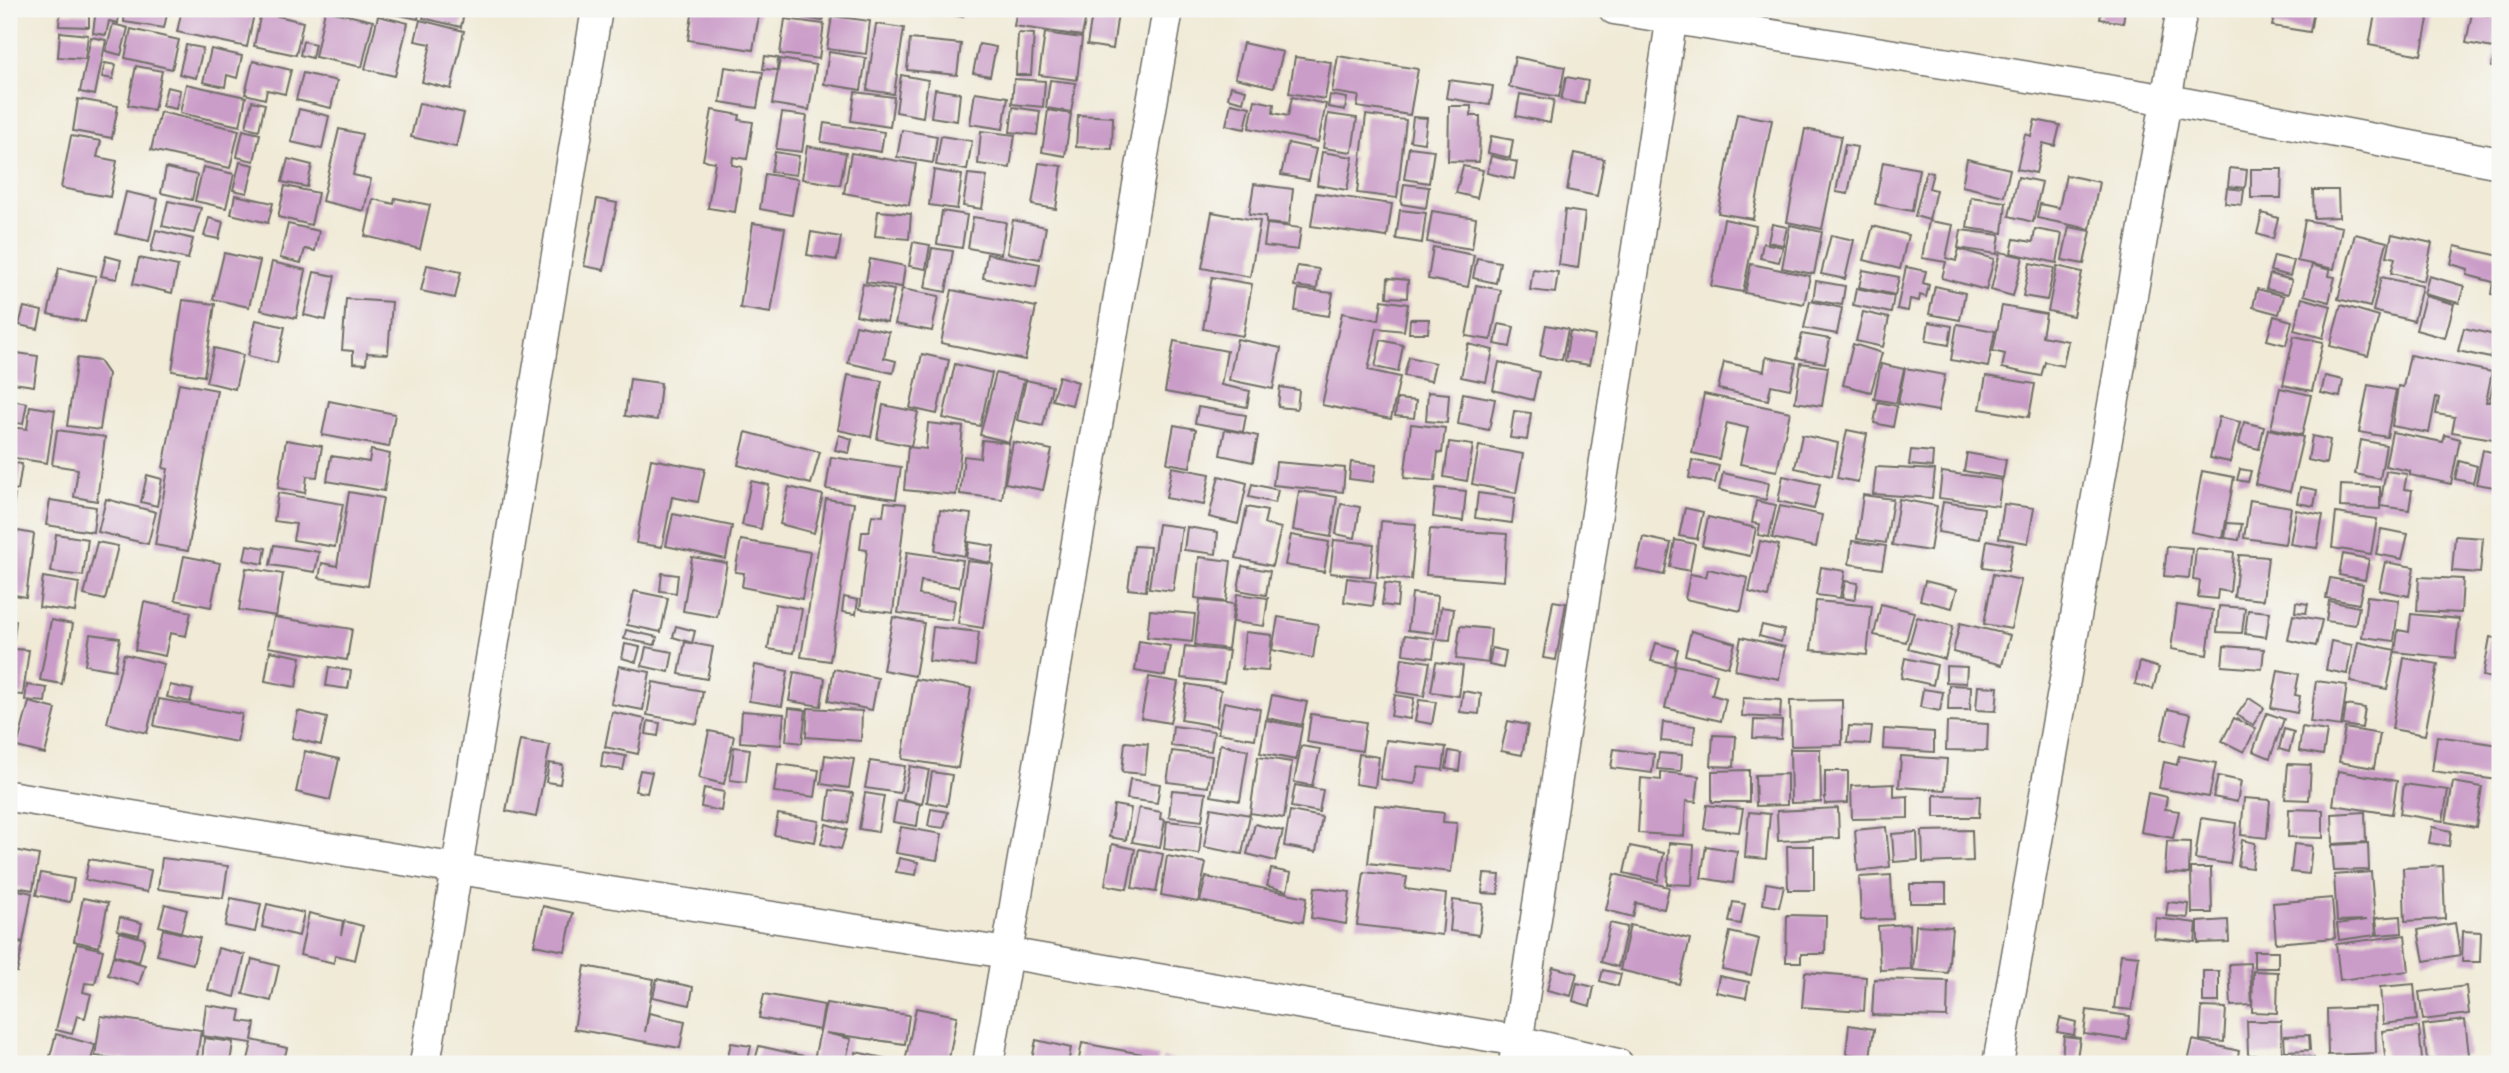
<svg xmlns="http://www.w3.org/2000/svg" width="2509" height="1073" font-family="Vollkorn,serif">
<rect width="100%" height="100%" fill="#f6f6f2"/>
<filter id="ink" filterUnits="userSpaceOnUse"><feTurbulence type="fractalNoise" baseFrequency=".0143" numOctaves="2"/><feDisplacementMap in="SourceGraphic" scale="14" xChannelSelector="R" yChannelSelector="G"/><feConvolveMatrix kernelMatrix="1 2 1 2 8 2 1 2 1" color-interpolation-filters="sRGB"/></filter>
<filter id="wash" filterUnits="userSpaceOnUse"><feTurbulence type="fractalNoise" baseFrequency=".00686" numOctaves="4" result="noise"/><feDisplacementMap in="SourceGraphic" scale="28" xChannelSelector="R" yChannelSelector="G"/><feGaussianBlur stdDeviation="1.57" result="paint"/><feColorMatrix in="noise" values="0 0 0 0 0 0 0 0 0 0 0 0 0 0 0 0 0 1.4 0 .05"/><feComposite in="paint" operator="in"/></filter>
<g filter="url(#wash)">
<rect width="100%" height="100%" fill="#f0ead6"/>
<g id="blocks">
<g fill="#ca9cc8">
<path d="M 96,9 L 120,9 L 118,23 L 109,21 L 106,35 L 93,33 Z"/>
<path d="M 125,9 L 167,14 L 164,28 L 124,22 Z"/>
<path d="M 182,9 L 255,9 L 247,47 L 177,32 Z"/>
<path d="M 385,9 L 420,9 L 418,19 L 385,12 Z"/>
<path d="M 425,9 L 465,9 L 461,27 L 423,18 Z"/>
<path d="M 693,9 L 760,9 L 753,50 L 688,40 Z"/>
<path d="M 800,9 L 825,9 L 823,21 L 799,17 Z"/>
<path d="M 921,9 L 964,9 L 963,17 Z"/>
<path d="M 1017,9 L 1042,9 L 1086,16 L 1082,36 L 1014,26 Z"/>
<path d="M 1093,9 L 1118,12 L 1113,49 L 1087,45 Z"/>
<path d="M 2102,9 L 2125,9 L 2123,23 L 2100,19 Z"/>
<path d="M 2276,9 L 2314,9 L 2310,32 L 2272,26 Z"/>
<path d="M 2376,9 L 2430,9 L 2421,55 L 2369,45 Z"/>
<path d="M 325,10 L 373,21 L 362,67 L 315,57 Z"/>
<path d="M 261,12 L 303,22 L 296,55 L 254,46 Z"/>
<path d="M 60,13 L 89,14 L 89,27 L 59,26 Z"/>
<path d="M 2472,13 L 2499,17 L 2493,48 L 2466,43 Z"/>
<path d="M 378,16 L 408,23 L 395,76 L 365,69 Z"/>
<path d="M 832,16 L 870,21 L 866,54 L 827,49 Z"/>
<path d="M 785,19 L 824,24 L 819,59 L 780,54 Z"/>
<path d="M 420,20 L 464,31 L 451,89 L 422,82 L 431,44 L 415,41 Z"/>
<path d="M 113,24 L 128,28 L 121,55 L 106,51 Z"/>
<path d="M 876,24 L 904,28 L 894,94 L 867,90 Z"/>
<path d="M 131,29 L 179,40 L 172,69 L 125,58 Z"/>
<path d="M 60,32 L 88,35 L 85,59 L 58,57 Z"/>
<path d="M 1018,33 L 1034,34 L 1031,75 L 1016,75 Z"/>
<path d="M 1045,33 L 1082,38 L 1077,80 L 1039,75 Z"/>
<path d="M 91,37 L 106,40 L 95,95 L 80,92 Z"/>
<path d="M 910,39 L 961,44 L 957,75 L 907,70 Z"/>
<path d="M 303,41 L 315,44 L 312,58 L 300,55 Z"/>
<path d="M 1243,43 L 1283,52 L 1274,87 L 1235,78 Z"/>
<path d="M 979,44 L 996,47 L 990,76 L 973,73 Z"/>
<path d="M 186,45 L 203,48 L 196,78 L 179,74 Z"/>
<path d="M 2496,45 L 2500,46 L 2500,68 L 2492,67 Z"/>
<path d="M 211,49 L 242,56 L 237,78 L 227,75 L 225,87 L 203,82 Z"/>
<path d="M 829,52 L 866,58 L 861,90 L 824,84 Z"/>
<path d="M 765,56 L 778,58 L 777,70 L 763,69 Z"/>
<path d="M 1338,56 L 1418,69 L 1410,115 L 1357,107 L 1359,96 L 1332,92 Z"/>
<path d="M 1295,57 L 1331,62 L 1325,99 L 1289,93 Z"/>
<path d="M 1515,57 L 1565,67 L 1559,97 L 1509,87 Z"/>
<path d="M 780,59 L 816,65 L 809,110 L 772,104 Z"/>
<path d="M 253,61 L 291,70 L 285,94 L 267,90 L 265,99 L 245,94 Z"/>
<path d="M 105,63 L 116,65 L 113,79 L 102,77 Z"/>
<path d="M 136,66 L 162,71 L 154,110 L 128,105 Z"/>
<path d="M 725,67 L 763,72 L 757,108 L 720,102 Z"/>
<path d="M 303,73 L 337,81 L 331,108 L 296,100 Z"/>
<path d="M 901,75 L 928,80 L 923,117 L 896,112 Z"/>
<path d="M 1566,77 L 1588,81 L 1584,104 L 1561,100 Z"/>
<path d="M 1014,79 L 1045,81 L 1043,107 L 1012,104 Z"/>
<path d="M 1050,80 L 1076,83 L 1071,112 L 1046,108 Z"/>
<path d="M 1449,80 L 1493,86 L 1490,105 L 1446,98 Z"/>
<path d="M 186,84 L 246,97 L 240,126 L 180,113 Z"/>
<path d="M 1231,86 L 1246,90 L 1243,102 L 1228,98 Z"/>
<path d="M 167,87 L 180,90 L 176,109 L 162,106 Z"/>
<path d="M 935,89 L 960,93 L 957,121 L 931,117 Z"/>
<path d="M 855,92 L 894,97 L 890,127 L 851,121 Z"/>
<path d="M 975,92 L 1008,97 L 1003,129 L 970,124 Z"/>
<path d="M 1520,94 L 1554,100 L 1550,123 L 1516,116 Z"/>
<path d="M 1330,95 L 1347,98 L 1345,110 L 1328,107 Z"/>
<path d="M 1292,97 L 1326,104 L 1318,142 L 1249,128 L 1255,100 L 1274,104 L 1273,113 L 1288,116 Z"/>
<path d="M 78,99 L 118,106 L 112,138 L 73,131 Z"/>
<path d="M 252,101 L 265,104 L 259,130 L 246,127 Z"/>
<path d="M 419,103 L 464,113 L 456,147 L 411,137 Z"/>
<path d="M 1231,103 L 1250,107 L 1245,129 L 1226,125 Z"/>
<path d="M 1449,106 L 1471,106 L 1471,116 L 1480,116 L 1479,162 L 1448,161 Z"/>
<path d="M 1013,107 L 1040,111 L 1037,135 L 1010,132 Z"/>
<path d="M 299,109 L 329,116 L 322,149 L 291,142 Z"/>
<path d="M 712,110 L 740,115 L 739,120 L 753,122 L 747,159 L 733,157 L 732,165 L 742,167 L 735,212 L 708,208 L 715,162 L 703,160 Z"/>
<path d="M 1048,110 L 1071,114 L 1065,156 L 1042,152 Z"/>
<path d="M 160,112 L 239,130 L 230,168 L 151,150 Z"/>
<path d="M 782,113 L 807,116 L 802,152 L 776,149 Z"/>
<path d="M 1328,114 L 1357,118 L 1352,152 L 1323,148 Z"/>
<path d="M 1737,114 L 1772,120 L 1753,219 L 1718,213 Z"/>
<path d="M 1078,115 L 1113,117 L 1112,149 L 1076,147 Z"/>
<path d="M 1366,115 L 1406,120 L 1397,198 L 1357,193 Z"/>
<path d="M 1413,117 L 1427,118 L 1424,143 L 1410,141 Z"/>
<path d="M 2035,120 L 2060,125 L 2055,146 L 2043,143 L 2036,173 L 2017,169 L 2025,134 L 2031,136 Z"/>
<path d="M 824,123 L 884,132 L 881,152 L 821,142 Z"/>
<path d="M 339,129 L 362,134 L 353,175 L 371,179 L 364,211 L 322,201 Z"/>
<path d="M 1805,129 L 1841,136 L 1822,229 L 1787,222 Z"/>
<path d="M 243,130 L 260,134 L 254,161 L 237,157 Z"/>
<path d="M 902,130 L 937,136 L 933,163 L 897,157 Z"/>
<path d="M 981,131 L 1015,135 L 1010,168 L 978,164 Z"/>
<path d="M 71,136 L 101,141 L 97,157 L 117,161 L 110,197 L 61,188 Z"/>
<path d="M 941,136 L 972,141 L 967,170 L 936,165 Z"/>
<path d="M 1491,136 L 1513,140 L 1510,158 L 1488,153 Z"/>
<path d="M 1288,143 L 1316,149 L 1309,180 L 1281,175 Z"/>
<path d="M 1845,145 L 1857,147 L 1848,194 L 1836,192 Z"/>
<path d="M 807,146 L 846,153 L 840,185 L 802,179 Z"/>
<path d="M 1409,147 L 1434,150 L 1429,183 L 1404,179 Z"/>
<path d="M 775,152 L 799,156 L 796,175 L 771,172 Z"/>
<path d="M 1322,152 L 1353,157 L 1347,190 L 1317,185 Z"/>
<path d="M 851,153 L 916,164 L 909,205 L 844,193 Z"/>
<path d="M 1574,153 L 1604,159 L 1597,196 L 1567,190 Z"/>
<path d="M 1491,156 L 1517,162 L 1514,179 L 1487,173 Z"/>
<path d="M 288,159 L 312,165 L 307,187 L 282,182 Z"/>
<path d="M 1967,159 L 2010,169 L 2004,196 L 1962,186 Z"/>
<path d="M 240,162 L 254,165 L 247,193 L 233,190 Z"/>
<path d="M 1883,162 L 1919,169 L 1912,211 L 1875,204 Z"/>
<path d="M 1039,163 L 1062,166 L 1056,209 L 1032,205 Z"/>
<path d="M 1463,166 L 1483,170 L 1477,198 L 1456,193 Z"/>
<path d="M 203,167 L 234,174 L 226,208 L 195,201 Z"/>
<path d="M 166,168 L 197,175 L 192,200 L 161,193 Z"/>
<path d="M 2230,168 L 2247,170 L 2245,188 L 2228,186 Z"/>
<path d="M 2251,169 L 2282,169 L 2281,198 L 2251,198 Z"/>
<path d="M 934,170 L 962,175 L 957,209 L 929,205 Z"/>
<path d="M 1926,171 L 1933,173 L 1929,188 L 1936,190 L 1929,220 L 1915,216 Z"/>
<path d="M 765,174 L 798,179 L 792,215 L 760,209 Z"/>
<path d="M 968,174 L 987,176 L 982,209 L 963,206 Z"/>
<path d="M 2066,175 L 2099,182 L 2090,229 L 2037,218 L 2040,204 L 2059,208 Z"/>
<path d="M 2018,177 L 2042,182 L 2033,222 L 2009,216 Z"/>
<path d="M 1254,184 L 1293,189 L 1289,225 L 1266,223 L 1266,216 L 1249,214 Z"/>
<path d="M 1404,184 L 1429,187 L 1426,208 L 1401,204 Z"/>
<path d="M 285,186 L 318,193 L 311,225 L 278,217 Z"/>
<path d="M 2227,188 L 2244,190 L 2242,205 L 2225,203 Z"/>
<path d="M 2313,190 L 2338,190 L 2339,217 L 2314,218 Z"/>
<path d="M 126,192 L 158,199 L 149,241 L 116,234 Z"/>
<path d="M 1316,193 L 1392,204 L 1387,237 L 1311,226 Z"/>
<path d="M 235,195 L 273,203 L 268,223 L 231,214 Z"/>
<path d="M 1971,197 L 2006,202 L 2003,233 L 1967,228 Z"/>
<path d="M 395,198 L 430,205 L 420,249 L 365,236 L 373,199 L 394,204 Z"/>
<path d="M 597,199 L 617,203 L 604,270 L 584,266 Z"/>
<path d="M 168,201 L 201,208 L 194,233 L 162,226 Z"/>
<path d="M 1400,210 L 1426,213 L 1422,243 L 1396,239 Z"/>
<path d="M 1565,210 L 1585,213 L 1578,268 L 1559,265 Z"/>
<path d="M 878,211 L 911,214 L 909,239 L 875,236 Z"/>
<path d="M 942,211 L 967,215 L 962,248 L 937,244 Z"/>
<path d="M 1432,211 L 1476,218 L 1472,249 L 1427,242 Z"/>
<path d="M 1212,212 L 1260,221 L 1250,277 L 1202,268 Z"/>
<path d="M 2262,213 L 2278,218 L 2273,239 L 2257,234 Z"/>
<path d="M 973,217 L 1006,222 L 1001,254 L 968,248 Z"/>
<path d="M 209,218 L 223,222 L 219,239 L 204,236 Z"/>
<path d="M 1724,219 L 1756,226 L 1743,292 L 1711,286 Z"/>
<path d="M 1013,220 L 1046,227 L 1040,259 L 1007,253 Z"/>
<path d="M 2305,220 L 2342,227 L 2334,269 L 2297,261 Z"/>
<path d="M 1929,221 L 1953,225 L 1946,258 L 1956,261 L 1959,249 L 1994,259 L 1986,290 L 1942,278 L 1946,262 L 1922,258 Z"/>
<path d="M 753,223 L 785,228 L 771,313 L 740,308 Z"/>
<path d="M 288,224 L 319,231 L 315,251 L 305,249 L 301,263 L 280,258 Z"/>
<path d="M 1267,224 L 1301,228 L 1298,250 L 1264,246 Z"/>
<path d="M 1772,224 L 1787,227 L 1783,245 L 1768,242 Z"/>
<path d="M 1790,225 L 1822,232 L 1814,274 L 1782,268 Z"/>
<path d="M 1873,226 L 1908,235 L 1900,269 L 1864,260 Z"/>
<path d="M 2069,227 L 2091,231 L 2084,264 L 2062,260 Z"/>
<path d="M 2035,229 L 2062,234 L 2057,263 L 2011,253 L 2014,239 L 2033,242 Z"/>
<path d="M 156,230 L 193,239 L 188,259 L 151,251 Z"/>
<path d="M 1961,230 L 2000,235 L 1997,254 L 1958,248 Z"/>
<path d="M 811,232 L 841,237 L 837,260 L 807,255 Z"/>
<path d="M 2355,234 L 2387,242 L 2370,307 L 2338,299 Z"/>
<path d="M 2392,234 L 2432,243 L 2424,281 L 2391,273 L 2395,258 L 2387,256 Z"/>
<path d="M 1831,235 L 1854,240 L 1845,279 L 1821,274 Z"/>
<path d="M 913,242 L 930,245 L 926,269 L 909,266 Z"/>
<path d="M 1763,243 L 1783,247 L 1779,262 L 1760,258 Z"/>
<path d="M 2455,246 L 2500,256 L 2500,296 L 2491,294 L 2493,282 L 2467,275 L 2468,269 L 2451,264 Z"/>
<path d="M 1433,247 L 1474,255 L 1468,287 L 1428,279 Z"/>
<path d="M 932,248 L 953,251 L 946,292 L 925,288 Z"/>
<path d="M 2000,252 L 2023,257 L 2013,296 L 1991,290 Z"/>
<path d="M 224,253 L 260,261 L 249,307 L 213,299 Z"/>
<path d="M 987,254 L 1040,264 L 1036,288 L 983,278 Z"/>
<path d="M 106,256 L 121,260 L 117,279 L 101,276 Z"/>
<path d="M 2274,256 L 2294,261 L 2290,276 L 2270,271 Z"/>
<path d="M 139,258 L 178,266 L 172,293 L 133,284 Z"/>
<path d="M 1477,258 L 1500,262 L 1496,283 L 1473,278 Z"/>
<path d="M 870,259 L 905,266 L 902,287 L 866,282 Z"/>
<path d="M 272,262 L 306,270 L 296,318 L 261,310 Z"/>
<path d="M 2030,263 L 2054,268 L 2047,300 L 2023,296 Z"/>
<path d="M 1751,264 L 1810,276 L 1804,304 L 1745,293 Z"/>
<path d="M 427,265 L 461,272 L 455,298 L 421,291 Z"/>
<path d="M 2312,265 L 2330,270 L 2329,276 L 2335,277 L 2329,302 L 2304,295 Z"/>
<path d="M 1297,266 L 1319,269 L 1317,289 L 1294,286 Z"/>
<path d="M 2057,266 L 2082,272 L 2073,316 L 2048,311 Z"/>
<path d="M 1906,267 L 1926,271 L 1923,283 L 1929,285 L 1926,297 L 1920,295 L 1919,301 L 1910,299 L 1908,311 L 1897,309 Z"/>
<path d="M 59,268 L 96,276 L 85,322 L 48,314 Z"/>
<path d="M 1533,269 L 1558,272 L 1555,293 L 1530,290 Z"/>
<path d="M 1863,270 L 1899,277 L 1895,295 L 1859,287 Z"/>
<path d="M 314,272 L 335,276 L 326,320 L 304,315 Z"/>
<path d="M 2270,274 L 2292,280 L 2288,294 L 2266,289 Z"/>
<path d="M 2429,276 L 2464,286 L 2459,303 L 2424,294 Z"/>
<path d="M 1212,277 L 1252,284 L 1243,336 L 1203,329 Z"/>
<path d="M 2381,277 L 2422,286 L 2414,321 L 2373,311 Z"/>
<path d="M 1388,278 L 1408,280 L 1407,298 L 1387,297 Z"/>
<path d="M 1816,281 L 1845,286 L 1842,305 L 1813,300 Z"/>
<path d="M 863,284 L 894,290 L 887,322 L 856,315 Z"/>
<path d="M 1476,285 L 1501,290 L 1491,340 L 1466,336 Z"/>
<path d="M 1935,286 L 1965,293 L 1960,320 L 1929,314 Z"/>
<path d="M 1856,288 L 1894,296 L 1891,313 L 1853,305 Z"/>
<path d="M 902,289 L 939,296 L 932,331 L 895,324 Z"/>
<path d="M 1298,289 L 1333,293 L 1329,316 L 1295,311 Z"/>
<path d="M 2257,289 L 2284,296 L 2279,314 L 2253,307 Z"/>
<path d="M 952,290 L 1036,307 L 1025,360 L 941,343 Z"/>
<path d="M 2425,296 L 2454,304 L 2445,338 L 2416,330 Z"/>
<path d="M 2302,298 L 2331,306 L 2323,338 L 2294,330 Z"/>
<path d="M 346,299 L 392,302 L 388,354 L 367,353 L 366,364 L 353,363 L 353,351 L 342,350 Z"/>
<path d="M 183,300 L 215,304 L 204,376 L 172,371 Z"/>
<path d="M 1382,300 L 1408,304 L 1404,331 L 1377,328 L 1368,370 L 1400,377 L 1391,419 L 1322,405 L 1342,313 L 1379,320 Z"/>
<path d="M 1810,301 L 1842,308 L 1837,334 L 1804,328 Z"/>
<path d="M 2341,305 L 2379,316 L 2368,356 L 2330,346 Z"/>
<path d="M 2002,306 L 2046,314 L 2042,336 L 2068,341 L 2063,366 L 2045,362 L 2041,376 L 2002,368 L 2005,354 L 1993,351 Z"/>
<path d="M 24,307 L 42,311 L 38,329 L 19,325 Z"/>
<path d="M 1863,312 L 1889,318 L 1883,347 L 1856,341 Z"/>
<path d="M 2274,316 L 2292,321 L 2286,345 L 2267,340 Z"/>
<path d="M 1410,319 L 1429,319 L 1428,333 L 1409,333 Z"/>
<path d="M 256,320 L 285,327 L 277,363 L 248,356 Z"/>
<path d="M 1929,322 L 1952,326 L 1949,345 L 1926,341 Z"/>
<path d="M 1499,324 L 1514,327 L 1510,347 L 1495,344 Z"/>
<path d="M 1957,324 L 1995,331 L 1988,367 L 1951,360 Z"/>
<path d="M 856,325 L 889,332 L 884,358 L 896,361 L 893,373 L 848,363 Z"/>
<path d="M 1546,325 L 1568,329 L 1562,360 L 1540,356 Z"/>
<path d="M 2464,328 L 2495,335 L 2490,358 L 2458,351 Z"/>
<path d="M 1570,331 L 1595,336 L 1589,365 L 1565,361 Z"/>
<path d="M 1802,334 L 1830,339 L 1825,363 L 1797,358 Z"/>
<path d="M 2294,336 L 2323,342 L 2312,391 L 2283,385 Z"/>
<path d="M 1237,339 L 1281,348 L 1273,389 L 1229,380 Z"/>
<path d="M 1381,340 L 1403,345 L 1398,372 L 1375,367 Z"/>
<path d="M 1174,341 L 1227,351 L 1221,385 L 1250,391 L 1247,407 L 1165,392 Z"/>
<path d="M 1468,344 L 1493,350 L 1486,382 L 1461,377 Z"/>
<path d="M 1853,344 L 1882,353 L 1871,392 L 1843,385 Z"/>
<path d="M 214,348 L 243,355 L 235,389 L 206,382 Z"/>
<path d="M 17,353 L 38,356 L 34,386 L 13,383 Z"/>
<path d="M 922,354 L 949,360 L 937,414 L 910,408 Z"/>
<path d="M 2410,355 L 2492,372 L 2486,402 L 2489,402 L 2495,376 L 2500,378 L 2499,440 L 2452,432 L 2455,417 L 2436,414 L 2439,398 L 2436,397 L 2429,433 L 2392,426 L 2398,386 L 2403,387 Z"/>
<path d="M 1409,357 L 1435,363 L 1431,381 L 1404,376 Z"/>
<path d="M 1766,357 L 1796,363 L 1790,389 L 1771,385 L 1768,400 L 1718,389 L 1724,362 L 1764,371 Z"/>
<path d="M 77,358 L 99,361 L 108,374 L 100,430 L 67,426 Z"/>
<path d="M 1499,362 L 1539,372 L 1533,400 L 1493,390 Z"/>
<path d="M 1801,363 L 1828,367 L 1822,406 L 1795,402 Z"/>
<path d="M 955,364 L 992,373 L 980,426 L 943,418 Z"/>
<path d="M 1881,364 L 1904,369 L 1896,403 L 1874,399 Z"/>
<path d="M 1905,368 L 1945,375 L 1938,411 L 1898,404 Z"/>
<path d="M 996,373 L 1024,380 L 1009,442 L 980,435 Z"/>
<path d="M 848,375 L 882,381 L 871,437 L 838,430 Z"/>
<path d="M 1059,376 L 1078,382 L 1072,405 L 1052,400 Z"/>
<path d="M 1986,376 L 2035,384 L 2029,417 L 1980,409 Z"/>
<path d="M 2325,376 L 2343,380 L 2340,397 L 2321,393 Z"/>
<path d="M 630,379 L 661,383 L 657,420 L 625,416 Z"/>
<path d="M 1026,380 L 1052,386 L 1043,426 L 1017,420 Z"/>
<path d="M 179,383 L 217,390 L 188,551 L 155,545 L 168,469 L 163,468 Z"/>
<path d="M 2368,385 L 2396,390 L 2387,437 L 2359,432 Z"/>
<path d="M 1280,387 L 1299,390 L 1297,409 L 1278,407 Z"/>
<path d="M 2280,388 L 2311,395 L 2302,435 L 2271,428 Z"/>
<path d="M 1428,392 L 1449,394 L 1447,423 L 1426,421 Z"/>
<path d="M 1463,393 L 1495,399 L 1489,430 L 1458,424 Z"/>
<path d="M 1704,394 L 1790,412 L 1777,471 L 1740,464 L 1748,428 L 1727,423 L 1719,459 L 1692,453 Z"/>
<path d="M 1397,399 L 1416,401 L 1414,418 L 1395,416 Z"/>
<path d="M 11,400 L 27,403 L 23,424 L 9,422 Z"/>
<path d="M 329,401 L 395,414 L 389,447 L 322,435 Z"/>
<path d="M 1878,402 L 1897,406 L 1893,427 L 1874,423 Z"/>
<path d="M 883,405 L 918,412 L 911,446 L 877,439 Z"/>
<path d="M 30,406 L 55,410 L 47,463 L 9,457 L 9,427 L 27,429 Z"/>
<path d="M 1198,407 L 1246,415 L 1243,432 L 1195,423 Z"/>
<path d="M 1514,411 L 1531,413 L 1527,440 L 1510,438 Z"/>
<path d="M 2219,417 L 2240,422 L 2230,462 L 2210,458 Z"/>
<path d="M 2244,422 L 2264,427 L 2259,449 L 2239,444 Z"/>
<path d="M 928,423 L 963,427 L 956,495 L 904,490 L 908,447 L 926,449 Z"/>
<path d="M 1411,424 L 1445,428 L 1442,453 L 1438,452 L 1435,481 L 1404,478 Z"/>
<path d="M 1174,425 L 1196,429 L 1190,467 L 1167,463 Z"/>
<path d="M 1225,429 L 1258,436 L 1253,462 L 1220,455 Z"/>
<path d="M 2268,429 L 2303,437 L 2290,492 L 2255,484 Z"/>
<path d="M 57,430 L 105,437 L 97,501 L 74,497 L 78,469 L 52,465 Z"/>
<path d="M 1847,430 L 1867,434 L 1858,482 L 1837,478 Z"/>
<path d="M 746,432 L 820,452 L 811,484 L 738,465 Z"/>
<path d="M 2392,432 L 2443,442 L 2445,435 L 2460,439 L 2451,484 L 2410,475 L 2410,471 L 2385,466 Z"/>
<path d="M 839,435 L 852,439 L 849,453 L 835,450 Z"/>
<path d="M 1802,435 L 1838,443 L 1832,476 L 1795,468 Z"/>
<path d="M 2312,436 L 2330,440 L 2326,464 L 2308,460 Z"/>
<path d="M 286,440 L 322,446 L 317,477 L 307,476 L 305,493 L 278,488 Z"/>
<path d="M 982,440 L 1009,443 L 1002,499 L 960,494 L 964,456 L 980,458 Z"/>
<path d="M 2361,440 L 2386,445 L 2380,479 L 2355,474 Z"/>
<path d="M 1013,442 L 1052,450 L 1043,490 L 1005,483 Z"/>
<path d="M 1449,442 L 1473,445 L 1467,481 L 1444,477 Z"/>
<path d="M 1479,446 L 1523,454 L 1516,493 L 1472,484 Z"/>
<path d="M 371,450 L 390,454 L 384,491 L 327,481 L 331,456 L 369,462 Z"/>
<path d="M 1911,450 L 1933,452 L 1932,467 L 1909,465 Z"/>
<path d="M 2483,450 L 2500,454 L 2500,488 L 2476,484 Z"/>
<path d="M 1967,453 L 2006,460 L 2003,478 L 1964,471 Z"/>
<path d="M 831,457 L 901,467 L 896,499 L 826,489 Z"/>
<path d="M 651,459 L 705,469 L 698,502 L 672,497 L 662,547 L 636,543 Z"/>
<path d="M 1692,460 L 1719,466 L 1715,483 L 1689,478 Z"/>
<path d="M 2459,461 L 2477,466 L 2473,483 L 2455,479 Z"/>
<path d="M 9,462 L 22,464 L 18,490 L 9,488 Z"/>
<path d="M 1276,462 L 1345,468 L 1343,492 L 1273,485 Z"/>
<path d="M 1351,462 L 1376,465 L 1373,482 L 1349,479 Z"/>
<path d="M 1172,467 L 1210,474 L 1204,505 L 1166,498 Z"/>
<path d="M 1876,467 L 1935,470 L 1932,498 L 1873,494 Z"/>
<path d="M 2240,469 L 2251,471 L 2248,482 L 2237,480 Z"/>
<path d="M 2202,471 L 2234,477 L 2223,538 L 2191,532 Z"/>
<path d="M 2386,471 L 2407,474 L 2404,489 L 2412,490 L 2409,510 L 2380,506 Z"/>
<path d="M 1942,472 L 2002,480 L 1998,506 L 1939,498 Z"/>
<path d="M 1723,473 L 1769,483 L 1766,500 L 1719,490 Z"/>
<path d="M 147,475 L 162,479 L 157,506 L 141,502 Z"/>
<path d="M 1219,476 L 1247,483 L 1238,524 L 1209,517 Z"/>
<path d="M 1783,476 L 1820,484 L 1814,509 L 1778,501 Z"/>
<path d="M 751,481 L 769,485 L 761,529 L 742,525 Z"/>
<path d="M 1252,484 L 1278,490 L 1275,503 L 1249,497 Z"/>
<path d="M 2341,485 L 2380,487 L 2380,509 L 2340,507 Z"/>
<path d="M 789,487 L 823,495 L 814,533 L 780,524 Z"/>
<path d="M 2300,487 L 2317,490 L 2314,506 L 2297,503 Z"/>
<path d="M 1436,488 L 1466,491 L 1463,521 L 1433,517 Z"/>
<path d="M 1299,491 L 1337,497 L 1331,537 L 1293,530 Z"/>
<path d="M 349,492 L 383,498 L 368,586 L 319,578 L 322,563 L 337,566 Z"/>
<path d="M 278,493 L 343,504 L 335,547 L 293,540 L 296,524 L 274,521 Z"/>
<path d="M 1478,493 L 1515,498 L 1512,523 L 1475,518 Z"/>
<path d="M 9,494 L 15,495 L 10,527 L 9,527 Z"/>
<path d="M 1863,495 L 1893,499 L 1886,543 L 1857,539 Z"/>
<path d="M 106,499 L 156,512 L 148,544 L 98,532 Z"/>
<path d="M 826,499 L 854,503 L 830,661 L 801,657 Z"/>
<path d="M 1899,499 L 1937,506 L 1930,551 L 1892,545 Z"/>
<path d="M 50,500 L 96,507 L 93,532 L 46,525 Z"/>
<path d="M 2250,500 L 2291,507 L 2285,544 L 2244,538 Z"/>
<path d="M 1756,501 L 1776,505 L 1769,537 L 1758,535 L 1760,524 L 1752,523 Z"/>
<path d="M 885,502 L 906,504 L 893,613 L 860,609 L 867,550 L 860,549 L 862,532 L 869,532 L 872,515 L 883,516 Z"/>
<path d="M 1943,502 L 1984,508 L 1980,539 L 1938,532 Z"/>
<path d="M 1341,504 L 1360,507 L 1355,538 L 1336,534 Z"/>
<path d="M 2004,504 L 2034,508 L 2028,543 L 1999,538 Z"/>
<path d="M 1780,506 L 1822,515 L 1816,547 L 1772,538 Z"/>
<path d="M 1247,507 L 1267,511 L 1264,524 L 1281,528 L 1272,566 L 1236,558 Z"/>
<path d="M 1685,508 L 1703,512 L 1697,539 L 1679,536 Z"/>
<path d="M 940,510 L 971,514 L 965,556 L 935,551 Z"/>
<path d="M 2296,510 L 2323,515 L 2317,548 L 2290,544 Z"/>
<path d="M 2336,513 L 2377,519 L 2371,554 L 2332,548 Z"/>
<path d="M 673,514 L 732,526 L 726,559 L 666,546 Z"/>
<path d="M 1708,517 L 1756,528 L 1750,556 L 1702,546 Z"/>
<path d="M 1381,521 L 1416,524 L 1411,580 L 1377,577 Z"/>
<path d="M 2227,523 L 2242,524 L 2239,540 L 2225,538 Z"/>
<path d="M 1158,524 L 1182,527 L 1173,591 L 1149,588 Z"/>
<path d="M 1187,527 L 1218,532 L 1216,554 L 1184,550 Z"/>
<path d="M 1430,529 L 1507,534 L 1504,581 L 1426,575 Z"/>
<path d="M 2381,529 L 2408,534 L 2402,559 L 2376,554 Z"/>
<path d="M 13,530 L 34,534 L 26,597 L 9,594 L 9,558 Z"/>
<path d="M 56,534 L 88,539 L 83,576 L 51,572 Z"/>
<path d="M 1291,535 L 1329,542 L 1324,572 L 1285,565 Z"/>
<path d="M 2455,536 L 2483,538 L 2480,573 L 2452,571 Z"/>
<path d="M 1643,537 L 1671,543 L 1664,575 L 1636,569 Z"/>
<path d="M 741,540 L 810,552 L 802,599 L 742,587 L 744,573 L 735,572 Z"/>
<path d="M 1334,540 L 1374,544 L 1370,577 L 1330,573 Z"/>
<path d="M 1675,540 L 1695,544 L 1690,571 L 1670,567 Z"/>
<path d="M 1987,540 L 2013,545 L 2008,571 L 1983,567 Z"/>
<path d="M 1760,541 L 1779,545 L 1768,597 L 1749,592 Z"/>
<path d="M 1852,541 L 1886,546 L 1882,569 L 1849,564 Z"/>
<path d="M 97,542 L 118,546 L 105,600 L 84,595 Z"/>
<path d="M 969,542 L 994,546 L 991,563 L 966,558 Z"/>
<path d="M 247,545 L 266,548 L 263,564 L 244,560 Z"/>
<path d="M 274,545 L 319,552 L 315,572 L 270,565 Z"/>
<path d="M 1134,546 L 1150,547 L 1146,591 L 1128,589 Z"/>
<path d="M 2167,546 L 2192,548 L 2189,578 L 2164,576 Z"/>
<path d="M 2196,548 L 2234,552 L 2230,592 L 2218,590 L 2217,599 L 2198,597 L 2200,581 L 2193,580 Z"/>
<path d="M 907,552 L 963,560 L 959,587 L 921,581 L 919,595 L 955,600 L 952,620 L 898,613 Z"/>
<path d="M 2343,554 L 2369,559 L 2365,580 L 2339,575 Z"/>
<path d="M 2239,555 L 2268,557 L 2263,600 L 2234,597 Z"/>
<path d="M 184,556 L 220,563 L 211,607 L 175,600 Z"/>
<path d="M 692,557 L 727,563 L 717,617 L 683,611 Z"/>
<path d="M 1199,557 L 1231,561 L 1226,602 L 1195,598 Z"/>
<path d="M 967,561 L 993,564 L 983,628 L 958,624 Z"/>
<path d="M 2385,562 L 2414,567 L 2409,596 L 2379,590 Z"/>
<path d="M 1242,566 L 1270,571 L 1266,595 L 1238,590 Z"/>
<path d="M 1821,567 L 1845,571 L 1840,598 L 1816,595 Z"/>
<path d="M 246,568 L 283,574 L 276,616 L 239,610 Z"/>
<path d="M 1708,569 L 1748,578 L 1741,611 L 1685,599 L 1690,574 L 1706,577 Z"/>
<path d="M 662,573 L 678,575 L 676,593 L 660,591 Z"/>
<path d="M 1993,574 L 2021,580 L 2011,629 L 1984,624 Z"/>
<path d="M 43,577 L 79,583 L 75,612 L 39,607 Z"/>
<path d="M 2419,577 L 2463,579 L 2461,613 L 2417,611 Z"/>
<path d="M 1347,578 L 1376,582 L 1373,606 L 1344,602 Z"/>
<path d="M 2330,578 L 2363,584 L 2359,604 L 2326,598 Z"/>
<path d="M 1845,581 L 1858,583 L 1855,600 L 1842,598 Z"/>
<path d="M 1925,581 L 1957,589 L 1952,608 L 1920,600 Z"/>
<path d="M 1385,583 L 1399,585 L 1397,607 L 1382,605 Z"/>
<path d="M 634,591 L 668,598 L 661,632 L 627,625 Z"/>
<path d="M 1412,593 L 1438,596 L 1434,633 L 1408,630 Z"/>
<path d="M 1237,594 L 1268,598 L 1264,626 L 1233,622 Z"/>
<path d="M 2367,596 L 2399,600 L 2394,641 L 2362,637 Z"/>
<path d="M 844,597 L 858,600 L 856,614 L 842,612 Z"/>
<path d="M 1200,600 L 1234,604 L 1228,649 L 1195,645 Z"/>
<path d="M 1553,601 L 1566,603 L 1556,660 L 1543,658 Z"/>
<path d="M 1816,601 L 1872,606 L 1867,655 L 1811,650 Z"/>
<path d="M 2329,601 L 2359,607 L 2355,625 L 2326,621 Z"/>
<path d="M 144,602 L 191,612 L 186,636 L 170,633 L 165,656 L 135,650 Z"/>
<path d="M 2296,602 L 2308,604 L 2306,613 L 2295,612 Z"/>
<path d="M 775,604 L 802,609 L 794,653 L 768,649 Z"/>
<path d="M 1881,604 L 1914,612 L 1906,642 L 1874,635 Z"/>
<path d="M 2177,605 L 2213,610 L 2207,655 L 2171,649 Z"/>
<path d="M 2219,606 L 2245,608 L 2242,633 L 2217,632 Z"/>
<path d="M 1441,607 L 1454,609 L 1450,640 L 1437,639 Z"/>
<path d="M 1150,610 L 1195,614 L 1192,642 L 1147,637 Z"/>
<path d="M 2248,610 L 2270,612 L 2266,637 L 2245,634 Z"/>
<path d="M 2411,614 L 2459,619 L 2455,658 L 2395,652 L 2398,630 L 2409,632 Z"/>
<path d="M 2293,615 L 2322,620 L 2316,646 L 2288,640 Z"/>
<path d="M 274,617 L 352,629 L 347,660 L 268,647 Z"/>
<path d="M 893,617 L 924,623 L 915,676 L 883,670 Z"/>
<path d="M 1278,617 L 1318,624 L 1313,658 L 1272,650 Z"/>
<path d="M 1917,617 L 1953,626 L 1945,659 L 1908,649 Z"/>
<path d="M 9,620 L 16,621 L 13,645 L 9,644 Z"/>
<path d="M 51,620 L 73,624 L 62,684 L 40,680 Z"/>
<path d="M 1960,623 L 2010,635 L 2002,665 L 1953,652 Z"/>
<path d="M 1762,625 L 1784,630 L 1781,642 L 1759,636 Z"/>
<path d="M 676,626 L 695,631 L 692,643 L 673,637 Z"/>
<path d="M 1460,626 L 1491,629 L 1488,663 L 1456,659 Z"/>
<path d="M 933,627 L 979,632 L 975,666 L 929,661 Z"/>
<path d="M 626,630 L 657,637 L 655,645 L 624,639 Z"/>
<path d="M 1691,631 L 1735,643 L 1728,667 L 1685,655 Z"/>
<path d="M 1245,632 L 1272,635 L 1268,671 L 1242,669 Z"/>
<path d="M 90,634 L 120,638 L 115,670 L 85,665 Z"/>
<path d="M 1405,635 L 1436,639 L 1433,658 L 1403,654 Z"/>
<path d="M 1741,637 L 1785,647 L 1779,679 L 1735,670 Z"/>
<path d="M 2490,637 L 2500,639 L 2500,680 L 2483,676 Z"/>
<path d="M 1139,641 L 1170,646 L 1165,676 L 1135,671 Z"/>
<path d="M 2331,641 L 2352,645 L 2347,674 L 2326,670 Z"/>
<path d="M 685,642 L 713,647 L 707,679 L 679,674 Z"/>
<path d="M 2358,642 L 2395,650 L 2387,689 L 2350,682 Z"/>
<path d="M 1656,643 L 1678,649 L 1674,666 L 1651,661 Z"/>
<path d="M 625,644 L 640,647 L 636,662 L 622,658 Z"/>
<path d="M 1185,646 L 1229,651 L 1224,683 L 1181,678 Z"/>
<path d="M 2224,646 L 2264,649 L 2262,669 L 2222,666 Z"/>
<path d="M 646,647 L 673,652 L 669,672 L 642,666 Z"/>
<path d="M 1492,648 L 1506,651 L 1503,668 L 1489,665 Z"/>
<path d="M 14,649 L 29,650 L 23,695 L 9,694 Z"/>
<path d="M 270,651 L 301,657 L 296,687 L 265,681 Z"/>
<path d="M 124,654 L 164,664 L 147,733 L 107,723 Z"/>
<path d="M 1402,658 L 1430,662 L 1424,696 L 1397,692 Z"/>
<path d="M 1905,658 L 1937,665 L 1933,685 L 1901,678 Z"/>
<path d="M 2404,658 L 2438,664 L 2425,735 L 2392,729 Z"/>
<path d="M 1436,662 L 1463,666 L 1459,696 L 1431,692 Z"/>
<path d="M 2140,662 L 2159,668 L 2153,689 L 2135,684 Z"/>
<path d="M 755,665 L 788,671 L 782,706 L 749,701 Z"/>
<path d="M 1675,665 L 1717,674 L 1712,695 L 1726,699 L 1721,721 L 1665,708 Z"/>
<path d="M 619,666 L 650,672 L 643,710 L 611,704 Z"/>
<path d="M 1946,666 L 1967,667 L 1966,683 L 1946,682 Z"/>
<path d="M 329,667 L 351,671 L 348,689 L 326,686 Z"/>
<path d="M 834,669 L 878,678 L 872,710 L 828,701 Z"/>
<path d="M 2278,670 L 2299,674 L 2295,695 L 2300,696 L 2297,713 L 2271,708 Z"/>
<path d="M 794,672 L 825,678 L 821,706 L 789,701 Z"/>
<path d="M 1149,677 L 1178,682 L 1170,723 L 1141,718 Z"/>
<path d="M 915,679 L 971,688 L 958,768 L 902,759 Z"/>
<path d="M 2316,681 L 2347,685 L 2341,726 L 2310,722 Z"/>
<path d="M 653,682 L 703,691 L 697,724 L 647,715 Z"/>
<path d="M 1187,684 L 1221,690 L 1216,726 L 1181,720 Z"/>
<path d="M 27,685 L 47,688 L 45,702 L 25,700 Z"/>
<path d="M 170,685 L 193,690 L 190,702 L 167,697 Z"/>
<path d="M 1949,685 L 1971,686 L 1970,710 L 1948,710 Z"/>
<path d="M 1978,686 L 1998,687 L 1996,711 L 1976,710 Z"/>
<path d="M 1923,689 L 1943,692 L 1940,711 L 1920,707 Z"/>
<path d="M 1463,691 L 1481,694 L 1479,714 L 1460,712 Z"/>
<path d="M 1272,695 L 1307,702 L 1302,725 L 1267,718 Z"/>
<path d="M 1395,695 L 1414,698 L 1410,719 L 1391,716 Z"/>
<path d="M 1743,698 L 1781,700 L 1780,718 L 1742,716 Z"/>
<path d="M 2249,698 L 2264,708 L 2253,725 L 2237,715 Z"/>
<path d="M 159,699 L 242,714 L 237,742 L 154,726 Z"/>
<path d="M 1419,700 L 1436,702 L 1432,724 L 1415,721 Z"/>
<path d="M 1842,700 L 1842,745 L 1791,746 L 1790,701 Z"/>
<path d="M 29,702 L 56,709 L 45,754 L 17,747 Z"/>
<path d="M 1224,702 L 1260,709 L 1255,739 L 1218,733 Z"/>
<path d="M 2346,705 L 2365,708 L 2362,728 L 2343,725 Z"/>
<path d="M 789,708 L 806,710 L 802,743 L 786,741 Z"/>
<path d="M 808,708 L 862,711 L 861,741 L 806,737 Z"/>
<path d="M 2168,709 L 2191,714 L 2184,745 L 2161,739 Z"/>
<path d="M 298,711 L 327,718 L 321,745 L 292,738 Z"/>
<path d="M 742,711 L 784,714 L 781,745 L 740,742 Z"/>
<path d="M 612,712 L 645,719 L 638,754 L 605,747 Z"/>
<path d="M 2267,713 L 2284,719 L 2270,758 L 2253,751 Z"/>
<path d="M 1311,714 L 1366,722 L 1362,751 L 1307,742 Z"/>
<path d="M 2234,718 L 2256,729 L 2244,752 L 2222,741 Z"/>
<path d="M 1266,720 L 1302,727 L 1296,760 L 1260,753 Z"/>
<path d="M 1754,720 L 1782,721 L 1781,739 L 1753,738 Z"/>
<path d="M 648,721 L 660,723 L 658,736 L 646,734 Z"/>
<path d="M 1508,721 L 1528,725 L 1522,755 L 1501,751 Z"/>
<path d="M 1663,722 L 1695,726 L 1693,744 L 1661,741 Z"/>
<path d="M 1947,722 L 1988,724 L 1987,751 L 1946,750 Z"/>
<path d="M 1173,726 L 1214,731 L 1211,751 L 1171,746 Z"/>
<path d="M 1849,726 L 1872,727 L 1870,744 L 1847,743 Z"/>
<path d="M 2302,727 L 2327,731 L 2323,755 L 2299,751 Z"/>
<path d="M 2345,728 L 2380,734 L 2374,768 L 2339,762 Z"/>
<path d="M 1884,729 L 1934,732 L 1934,752 L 1883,749 Z"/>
<path d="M 2284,729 L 2294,732 L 2289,752 L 2279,749 Z"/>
<path d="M 709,731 L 734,736 L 724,784 L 699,778 Z"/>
<path d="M 1713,735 L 1736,736 L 1734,767 L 1711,766 Z"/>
<path d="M 2437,736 L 2500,745 L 2498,780 L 2432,771 Z"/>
<path d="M 520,740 L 550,745 L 536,817 L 506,811 Z"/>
<path d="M 1386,740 L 1446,747 L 1443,770 L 1418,767 L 1415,784 L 1380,779 Z"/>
<path d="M 1125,742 L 1148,744 L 1145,774 L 1122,772 Z"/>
<path d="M 1220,744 L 1248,750 L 1240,801 L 1211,796 Z"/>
<path d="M 1301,746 L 1320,749 L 1312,786 L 1294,782 Z"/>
<path d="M 734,747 L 750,749 L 746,782 L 730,780 Z"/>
<path d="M 1614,749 L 1654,754 L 1652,773 L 1611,768 Z"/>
<path d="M 1790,749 L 1820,749 L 1821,802 L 1791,803 Z"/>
<path d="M 305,751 L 339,759 L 330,800 L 296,792 Z"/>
<path d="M 1172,751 L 1212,756 L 1208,787 L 1167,782 Z"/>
<path d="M 1449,751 L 1461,753 L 1459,771 L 1446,769 Z"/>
<path d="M 603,752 L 626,756 L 623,770 L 601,767 Z"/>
<path d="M 1659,753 L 1682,755 L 1681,771 L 1657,769 Z"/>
<path d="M 1359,754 L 1379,757 L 1375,787 L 1355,784 Z"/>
<path d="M 825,755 L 854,759 L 849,788 L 821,784 Z"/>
<path d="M 1901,756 L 1947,759 L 1945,790 L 1899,787 Z"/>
<path d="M 2179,756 L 2216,763 L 2209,797 L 2159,788 L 2164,762 L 2177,765 Z"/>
<path d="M 1258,757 L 1292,762 L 1284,818 L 1250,813 Z"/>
<path d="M 870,761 L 905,766 L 900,793 L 865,788 Z"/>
<path d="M 549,763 L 563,765 L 560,784 L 546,782 Z"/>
<path d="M 778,764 L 819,770 L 815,797 L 774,792 Z"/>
<path d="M 2288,764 L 2311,765 L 2309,800 L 2285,799 Z"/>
<path d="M 910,766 L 929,770 L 922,804 L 903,799 Z"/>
<path d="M 640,770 L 652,772 L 647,793 L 635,791 Z"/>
<path d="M 1749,770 L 1749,802 L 1712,802 L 1712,771 Z"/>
<path d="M 1825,771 L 1848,771 L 1848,803 L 1825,804 Z"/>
<path d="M 2338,771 L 2397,781 L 2392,814 L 2333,805 Z"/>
<path d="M 932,772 L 952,775 L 947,806 L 927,802 Z"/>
<path d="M 1661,772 L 1699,776 L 1696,802 L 1686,801 L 1684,836 L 1638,833 L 1641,778 L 1661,780 Z"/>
<path d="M 1787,774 L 1787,805 L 1756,806 L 1755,775 Z"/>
<path d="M 2218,776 L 2241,781 L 2237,802 L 2213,797 Z"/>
<path d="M 1130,779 L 1160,784 L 1157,803 L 1127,799 Z"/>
<path d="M 2453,782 L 2482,787 L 2476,827 L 2446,822 Z"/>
<path d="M 1894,784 L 1894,797 L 1908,796 L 1908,818 L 1852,819 L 1851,786 Z"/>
<path d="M 2404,784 L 2448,790 L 2443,821 L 2400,814 Z"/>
<path d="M 1295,785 L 1323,790 L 1319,812 L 1291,807 Z"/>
<path d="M 704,788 L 724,792 L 721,811 L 701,807 Z"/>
<path d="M 830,790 L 853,793 L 848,823 L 826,819 Z"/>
<path d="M 1172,790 L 1206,793 L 1202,821 L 1169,817 Z"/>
<path d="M 865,793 L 884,796 L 878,832 L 859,829 Z"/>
<path d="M 2148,793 L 2167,797 L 2165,809 L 2179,811 L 2173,838 L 2141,832 Z"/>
<path d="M 1934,795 L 1980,796 L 1979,817 L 1934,817 Z"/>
<path d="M 2244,798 L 2270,800 L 2267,838 L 2241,835 Z"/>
<path d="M 897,800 L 920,804 L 917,826 L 893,822 Z"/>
<path d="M 1114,805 L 1131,808 L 1126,840 L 1109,837 Z"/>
<path d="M 1375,805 L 1444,813 L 1443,822 L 1457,823 L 1451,872 L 1368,863 Z"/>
<path d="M 1707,805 L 1743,809 L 1739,832 L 1704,829 Z"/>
<path d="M 1139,808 L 1161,812 L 1160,819 L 1165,820 L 1160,847 L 1132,842 Z"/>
<path d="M 1211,808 L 1250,815 L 1242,854 L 1204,847 Z"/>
<path d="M 1838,808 L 1839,838 L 1778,841 L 1777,811 Z"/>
<path d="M 931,809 L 948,812 L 944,828 L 928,826 Z"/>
<path d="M 2289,809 L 2323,810 L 2323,838 L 2288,837 Z"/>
<path d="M 1290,811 L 1322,817 L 1316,852 L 1284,846 Z"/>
<path d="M 1749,812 L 1770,814 L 1766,859 L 1745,857 Z"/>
<path d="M 2365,812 L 2366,842 L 2333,844 L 2332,814 Z"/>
<path d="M 778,814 L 819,821 L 815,842 L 774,835 Z"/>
<path d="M 2201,818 L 2236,823 L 2230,864 L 2195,859 Z"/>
<path d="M 1167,821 L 1202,825 L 1199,854 L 1164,849 Z"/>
<path d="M 826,824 L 847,830 L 841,849 L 821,844 Z"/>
<path d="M 1255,824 L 1283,831 L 1275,861 L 1247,854 Z"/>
<path d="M 901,827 L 942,834 L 937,860 L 896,853 Z"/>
<path d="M 1886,827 L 1890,867 L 1858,871 L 1855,830 Z"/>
<path d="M 2432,827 L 2451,831 L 2449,846 L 2429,843 Z"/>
<path d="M 1972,830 L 1973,861 L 1923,863 L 1922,831 Z"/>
<path d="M 1917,832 L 1918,860 L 1894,862 L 1892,834 Z"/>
<path d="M 2242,840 L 2255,843 L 2252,868 L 2238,866 Z"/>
<path d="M 2167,841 L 2190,842 L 2189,874 L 2165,873 Z"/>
<path d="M 1669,843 L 1694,845 L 1692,885 L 1667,884 Z"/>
<path d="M 2368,843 L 2369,870 L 2334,871 L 2332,845 Z"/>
<path d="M 1112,844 L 1135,849 L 1127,889 L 1105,885 Z"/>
<path d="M 2294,844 L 2312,846 L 2309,874 L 2291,872 Z"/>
<path d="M 1630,846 L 1664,853 L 1658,881 L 1624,873 Z"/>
<path d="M 1706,846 L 1737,851 L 1733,883 L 1701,878 Z"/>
<path d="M 1787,846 L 1814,846 L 1814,890 L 1788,890 Z"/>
<path d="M 9,849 L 39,855 L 33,890 L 9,886 Z"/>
<path d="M 1139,849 L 1163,854 L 1156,892 L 1132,888 Z"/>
<path d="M 1167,856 L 1206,863 L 1198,902 L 1161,895 Z"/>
<path d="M 162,858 L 228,866 L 223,898 L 158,889 Z"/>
<path d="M 899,858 L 918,862 L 916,875 L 896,872 Z"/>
<path d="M 89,859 L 151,870 L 147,892 L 85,880 Z"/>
<path d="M 2443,866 L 2445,919 L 2405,921 L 2403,868 Z"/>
<path d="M 2191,868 L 2211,868 L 2212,913 L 2192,913 Z"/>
<path d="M 1271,869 L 1291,873 L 1287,891 L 1267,886 Z"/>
<path d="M 1364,872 L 1407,877 L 1405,889 L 1446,894 L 1442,935 L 1357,925 Z"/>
<path d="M 2371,872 L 2376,935 L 2339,940 L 2337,924 L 2367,920 L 2337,921 L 2334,875 Z"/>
<path d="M 41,873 L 74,879 L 70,902 L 36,895 Z"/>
<path d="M 1484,874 L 1500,875 L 1498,894 L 1482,893 Z"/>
<path d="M 1614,874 L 1669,887 L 1664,909 L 1636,903 L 1633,917 L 1606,910 Z"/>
<path d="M 1891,875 L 1893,919 L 1861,920 L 1859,877 Z"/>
<path d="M 1206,877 L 1307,897 L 1303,922 L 1200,901 Z"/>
<path d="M 1766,883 L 1784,886 L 1779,907 L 1763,904 Z"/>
<rect x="1910" y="884" width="36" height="19"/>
<path d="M 1315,887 L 1350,892 L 1346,924 L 1311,918 Z"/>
<path d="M 9,888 L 32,893 L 23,942 L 9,939 Z"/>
<path d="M 83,898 L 108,903 L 99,947 L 74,941 Z"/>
<path d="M 231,898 L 261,904 L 255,932 L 225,926 Z"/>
<path d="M 2332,898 L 2335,938 L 2276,943 L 2273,903 Z"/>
<path d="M 1453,900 L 1483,904 L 1479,935 L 1450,931 Z"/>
<path d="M 1733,902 L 1745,904 L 1741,924 L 1729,922 Z"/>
<path d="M 2168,902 L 2189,904 L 2188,918 L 2166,916 Z"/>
<path d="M 165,904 L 187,910 L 181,932 L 159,926 Z"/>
<path d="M 267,904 L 304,913 L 299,936 L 262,927 Z"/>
<path d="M 543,906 L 573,913 L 565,951 L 534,945 Z"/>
<path d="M 309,913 L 343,921 L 341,935 L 344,921 L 363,926 L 355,960 L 335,955 L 334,963 L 300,955 Z"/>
<path d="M 1787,915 L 1826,916 L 1825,954 L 1801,954 L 1801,962 L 1786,962 Z"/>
<path d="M 2401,916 L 2402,933 L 2378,935 L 2376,918 Z"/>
<path d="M 120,917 L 142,923 L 139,935 L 117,930 Z"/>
<path d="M 2156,918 L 2197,923 L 2195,942 L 2154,938 Z"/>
<path d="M 2228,920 L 2229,942 L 2198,943 L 2198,922 Z"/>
<path d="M 1610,923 L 1627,927 L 1618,967 L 1601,962 Z"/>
<path d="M 2455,923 L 2460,955 L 2424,961 L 2418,930 Z"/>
<path d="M 1909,924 L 1911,969 L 1880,970 L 1878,926 Z"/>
<path d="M 1630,925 L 1690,939 L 1679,984 L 1620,970 Z"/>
<path d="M 1916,925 L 1952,927 L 1948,973 L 1913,970 Z"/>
<path d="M 163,929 L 200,938 L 193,964 L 157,955 Z"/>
<path d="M 2463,931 L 2481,932 L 2480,962 L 2462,962 Z"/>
<path d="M 120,932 L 145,939 L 139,962 L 114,955 Z"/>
<path d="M 1730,932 L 1759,939 L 1751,975 L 1722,969 Z"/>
<path d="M 2405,935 L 2409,971 L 2340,980 L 2336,944 Z"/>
<path d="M 9,941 L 23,944 L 17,972 L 9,970 Z"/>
<path d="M 77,944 L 103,950 L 95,984 L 85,983 L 83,992 L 91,994 L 85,1018 L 77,1016 L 72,1034 L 56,1030 Z"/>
<path d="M 218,948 L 245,955 L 235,997 L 208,990 Z"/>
<rect x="2254" y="951" width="24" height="17"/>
<path d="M 2121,954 L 2139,956 L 2132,1010 L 2114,1008 Z"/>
<path d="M 113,956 L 145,965 L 139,984 L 108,975 Z"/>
<path d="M 252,959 L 279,966 L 271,1001 L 243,994 Z"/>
<path d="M 2250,963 L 2252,1005 L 2231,1006 L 2229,964 Z"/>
<path d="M 585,966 L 654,979 L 645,1032 L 649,1013 L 685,1021 L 680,1048 L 574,1029 Z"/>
<path d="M 1553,967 L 1577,973 L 1571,996 L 1547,990 Z"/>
<path d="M 1603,970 L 1621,974 L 1618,986 L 1600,981 Z"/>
<rect x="2203" y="971" width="16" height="31"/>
<path d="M 2253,971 L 2278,972 L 2277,1013 L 2252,1012 Z"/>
<path d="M 1805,972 L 1866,977 L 1864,1011 L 1802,1007 Z"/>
<path d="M 1719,976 L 1749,982 L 1746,998 L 1716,992 Z"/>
<path d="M 657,979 L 693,987 L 690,1005 L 653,997 Z"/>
<path d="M 1874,979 L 1948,981 L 1947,1017 L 1872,1015 Z"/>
<path d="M 1577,983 L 1594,987 L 1590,1006 L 1573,1001 Z"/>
<path d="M 2414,984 L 2417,1020 L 2383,1024 L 2380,987 Z"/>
<path d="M 2466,986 L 2469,1014 L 2423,1020 L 2419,992 Z"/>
<path d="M 764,994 L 824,1005 L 820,1030 L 759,1018 Z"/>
<path d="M 826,1003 L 909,1015 L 905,1044 L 826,1033 L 851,1039 L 845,1064 L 813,1064 Z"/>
<path d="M 206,1005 L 241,1010 L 239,1021 L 255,1023 L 252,1040 L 287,1048 L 283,1064 L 247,1064 L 252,1043 L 202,1036 Z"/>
<path d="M 2202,1007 L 2226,1008 L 2224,1042 L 2200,1040 Z"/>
<path d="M 2375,1007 L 2376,1053 L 2328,1055 L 2327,1009 Z"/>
<path d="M 916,1008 L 957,1016 L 948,1064 L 905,1062 Z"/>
<path d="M 2087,1010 L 2130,1016 L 2127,1040 L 2084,1034 Z"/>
<path d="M 101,1016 L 201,1030 L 196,1064 L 158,1064 L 95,1056 Z"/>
<path d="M 2060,1018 L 2076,1022 L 2074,1035 L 2057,1032 Z"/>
<path d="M 2465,1020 L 2469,1055 L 2427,1060 L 2423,1025 Z"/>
<path d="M 2247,1021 L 2281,1021 L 2282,1055 L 2248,1055 Z"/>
<path d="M 1849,1025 L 1874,1029 L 1870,1057 L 1846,1054 Z"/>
<path d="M 2419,1027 L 2422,1060 L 2386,1064 L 2382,1031 Z"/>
<path d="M 56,1034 L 95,1045 L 90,1064 L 48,1064 Z"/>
<path d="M 2309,1035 L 2310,1050 L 2285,1051 L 2284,1036 Z"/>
<path d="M 2064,1036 L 2080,1038 L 2077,1058 L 2062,1057 Z"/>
<path d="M 204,1038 L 233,1042 L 230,1064 L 202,1064 Z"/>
<path d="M 1036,1040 L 1071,1048 L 1068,1064 L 1031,1064 Z"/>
<path d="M 2193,1040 L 2239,1051 L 2236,1064 L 2199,1064 L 2188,1062 Z"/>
<path d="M 731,1043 L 751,1046 L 747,1064 L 726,1064 Z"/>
<path d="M 1082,1043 L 1159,1057 L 1157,1064 L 1078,1064 Z"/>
<path d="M 759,1046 L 813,1058 L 812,1064 L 754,1064 Z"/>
<path d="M 856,1052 L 902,1062 L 901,1064 L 854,1064 Z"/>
<path d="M 2293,1053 L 2314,1058 L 2313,1064 L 2291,1064 Z"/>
<path d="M 1163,1058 L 1185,1063 L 1185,1064 L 1161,1064 Z"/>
</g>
</g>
</g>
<g filter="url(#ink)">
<use href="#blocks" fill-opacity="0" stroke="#706e67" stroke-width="2"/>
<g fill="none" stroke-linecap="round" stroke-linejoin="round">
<defs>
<g id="street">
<path d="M 1614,9 L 2168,100 L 2500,163"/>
<path d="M 9,796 L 458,869 L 1007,953 L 1518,1041 L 1618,1064"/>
<path d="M 425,1064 L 597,9"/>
<path d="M 988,1064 L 1168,9"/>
<path d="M 1514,1064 L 1673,9"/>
<path d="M 1998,1064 L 2182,9"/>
</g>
</defs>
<use href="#street" stroke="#706e67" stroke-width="33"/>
<use href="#street" stroke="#fff" stroke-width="30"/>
</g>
</g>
<rect width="2509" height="1073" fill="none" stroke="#f6f6f2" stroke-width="35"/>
</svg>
